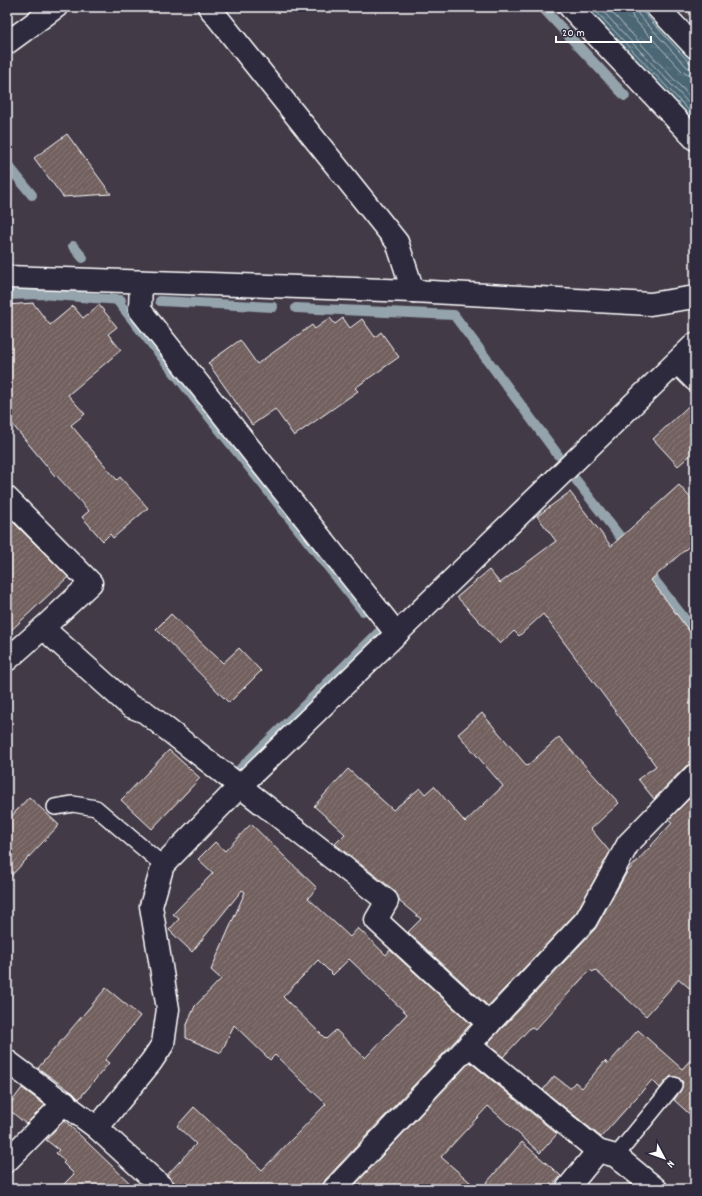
<svg xmlns="http://www.w3.org/2000/svg" width="702" height="1196" font-family="Dekko,sans-serif">
<defs>
<pattern id="water-ripples" width="26" height="14" patternUnits="userSpaceOnUse"><rect width="26" height="14" fill="#4c6674"/><path d="M2 4q2-2 4 0t4 0M15 11q2-2 4 0t4 0" fill="none" stroke="#677d89"/></pattern>
<pattern id="building-hatch" width="6" height="6" patternUnits="userSpaceOnUse"><rect width="6" height="6" fill="#72615f"/><path d="M-1 1l2-2M0 6l6-6M5 7l2-2" fill="none" stroke="#877977"/></pattern>
</defs>
<rect width="100%" height="100%" fill="#433a47"/>
<filter id="ink" filterUnits="userSpaceOnUse"><feTurbulence type="fractalNoise" baseFrequency=".025" numOctaves="2"/><feDisplacementMap in="SourceGraphic" scale="8" xChannelSelector="R" yChannelSelector="G"/><feConvolveMatrix kernelMatrix="1 2 1 2 8 2 1 2 1" color-interpolation-filters="sRGB"/></filter>
<g filter="url(#ink)">
<path fill="#51464e" d="M 679,7 L 695,7 L 695,23 Z"/>
<path fill="url(#water-ripples)" stroke="#94a3ac" d="M 586,7 L 643,7 L 695,63 L 695,122 Z"/>
<g fill="none" stroke-linecap="round" stroke-linejoin="round">
<g stroke="#b7c2c7" stroke-width="1">
<path d="M 592,7 L 695,117"/>
<path d="M 599,7 L 695,110"/>
<path d="M 607,7 L 695,102"/>
<path d="M 630,7 L 633,18 L 682,71 L 688,75 L 695,76"/>
<path d="M 636,7 L 638,14 L 687,67 L 695,70"/>
<path d="M 641,7 L 642,11 L 690,63 L 695,65"/>
</g>
<g stroke="#94a3ac" stroke-width="10">
<path d="M 542,7 L 625,96"/>
<path d="M 7,164 L 32,195"/>
<path d="M 73,246 L 83,258"/>
<path d="M 7,295 L 40,294 L 121,300"/>
<path d="M 116,299 L 363,611"/>
<path d="M 160,301 L 273,307"/>
<path d="M 296,308 L 454,315 L 558,455"/>
<path d="M 576,480 L 628,547"/>
<path d="M 645,568 L 695,632"/>
<path d="M 240,769 L 379,632"/>
</g>
</g>
<g fill="url(#building-hatch)" stroke="#fff" fill-rule="evenodd">
<path d="M 67,134 L 111,194 L 63,197 L 34,158 Z"/>
<path d="M 33,303 L 50,325 L 73,306 L 83,318 L 99,305 L 117,327 L 108,334 L 121,350 L 68,395 L 85,414 L 71,425 L 117,480 L 120,477 L 148,508 L 113,538 L 110,534 L 103,541 L 82,517 L 89,511 L 56,475 L 55,476 L 7,418 L 7,305 Z"/>
<path d="M 330,318 L 335,324 L 343,318 L 350,328 L 362,319 L 375,337 L 381,332 L 399,357 L 355,388 L 358,391 L 294,436 L 275,409 L 252,425 L 208,363 L 240,340 L 257,364 L 312,325 L 315,329 Z"/>
<path d="M 695,400 L 695,451 L 678,466 L 653,439 Z"/>
<path d="M 679,485 L 695,503 L 695,541 L 651,580 L 695,639 L 695,763 L 686,766 L 654,799 L 638,779 L 656,766 L 543,614 L 519,636 L 514,631 L 500,644 L 457,597 L 489,570 L 500,583 L 556,541 L 537,516 L 570,492 L 611,546 Z"/>
<path d="M 7,516 L 68,577 L 7,634 Z"/>
<path d="M 171,614 L 223,663 L 239,648 L 261,671 L 229,703 L 156,629 Z"/>
<path d="M 482,713 L 527,766 L 559,737 L 619,803 L 591,829 L 610,852 L 576,913 L 488,1006 L 408,932 L 421,919 L 399,901 L 395,891 L 335,844 L 345,834 L 314,806 L 348,769 L 393,810 L 420,788 L 425,794 L 434,786 L 465,822 L 503,786 L 458,734 Z"/>
<path d="M 169,750 L 200,778 L 152,829 L 121,800 Z"/>
<path d="M 695,793 L 695,993 L 679,979 L 646,1016 L 595,970 L 593,972 L 590,970 L 535,1030 L 531,1027 L 503,1057 L 487,1044 L 595,929 L 627,872 L 672,823 L 669,819 Z"/>
<path d="M 29,797 L 59,825 L 7,880 L 7,821 Z"/>
<path d="M 251,824 L 317,888 L 308,898 L 350,937 L 358,928 L 386,955 L 390,950 L 471,1024 L 325,1180 L 322,1189 L 176,1189 L 176,1185 L 167,1175 L 196,1144 L 177,1126 L 194,1107 L 262,1170 L 326,1104 L 275,1055 L 270,1060 L 234,1025 L 221,1053 L 186,1038 L 186,1027 L 195,1006 L 221,979 L 211,970 L 245,892 L 242,890 L 192,952 L 169,930 L 179,919 L 173,914 L 213,873 L 198,859 L 215,842 L 225,851 ZM 349,959 L 407,1014 L 365,1058 L 336,1030 L 326,1039 L 283,997 L 318,960 L 333,975 Z"/>
<path d="M 106,988 L 140,1016 L 105,1060 L 109,1063 L 79,1099 L 73,1093 L 38,1068 Z"/>
<path d="M 638,1030 L 682,1069 L 695,1055 L 695,1119 L 674,1100 L 681,1090 L 683,1082 L 679,1078 L 671,1076 L 660,1088 L 652,1080 L 601,1137 L 543,1090 L 554,1076 L 570,1088 L 575,1082 L 582,1088 L 605,1061 L 608,1064 Z"/>
<path d="M 470,1062 L 557,1134 L 540,1153 L 488,1106 L 441,1157 L 478,1189 L 351,1189 Z"/>
<path d="M 22,1088 L 45,1105 L 26,1124 L 7,1108 Z"/>
<path d="M 64,1120 L 136,1189 L 59,1189 L 74,1174 L 63,1163 L 65,1161 L 56,1153 L 59,1150 L 46,1140 Z"/>
<path d="M 522,1142 L 561,1176 L 549,1189 L 481,1189 Z"/>
</g>
<g fill="none" stroke-linecap="round" stroke-linejoin="round">
<defs>
<g id="service">
<path d="M 55,807 L 73,804 L 96,808 L 163,865"/>
<path d="M 616,1156 L 674,1085"/>
</g>
<g id="minor">
<path d="M 209,7 L 397,242 L 413,291"/>
<path d="M 570,7 L 695,139"/>
<path d="M 657,7 L 695,47"/>
<path d="M 7,43 L 56,7"/>
<path d="M 7,277 L 413,291 L 650,304 L 695,297"/>
<path d="M 141,282 L 140,310 L 397,634"/>
<path d="M 678,363 L 695,380"/>
<path d="M 7,498 L 91,583 L 43,628 L 130,706 L 145,712 L 387,901 L 376,920 L 489,1024"/>
<path d="M 7,660 L 43,628"/>
<path d="M 469,1045 L 598,1151 L 616,1156 L 656,1189"/>
<path d="M 7,1061 L 97,1128 L 164,1189"/>
<path d="M 97,1128 L 151,1062 L 163,1044 L 168,1009 L 151,906 L 163,865 L 240,786 L 695,344"/>
<path d="M 7,1161 L 65,1102"/>
<path d="M 334,1189 L 586,920 L 628,844 L 695,775"/>
<path d="M 567,1189 L 598,1151"/>
</g>
</defs>
<use href="#service" stroke="#fff" stroke-width="18"/>
<use href="#minor" stroke="#fff" stroke-width="25"/>
<use href="#service" stroke="#2f2a3d" stroke-width="15"/>
<use href="#minor" stroke="#2f2a3d" stroke-width="22"/>
</g>
</g>
<rect width="702" height="1196" fill="none" stroke="#2f2a3d" stroke-width="24"/>
<rect x="12" y="12" width="678" height="1172" fill="none" stroke="#fff" stroke-width="1.5" filter="url(#ink)"/>
<g transform="translate(664 1158) rotate(131)" stroke="#2f2a3d" stroke-width="3" paint-order="stroke">
<path d="M0-3L7 15L0 10L-7 15Z" fill="#ffffff"/>
<text y="-6" font-size="11" font-weight="bold" text-anchor="middle" fill="#ffffff">N</text>
</g>
<path d="M556 36v6h95v-6" fill="none" stroke="#ffffff" stroke-width="2"/>
<text x="562" y="36" font-size="12" fill="#ffffff" stroke="#2f2a3d" stroke-width="3" paint-order="stroke">20 m</text>
</svg>
